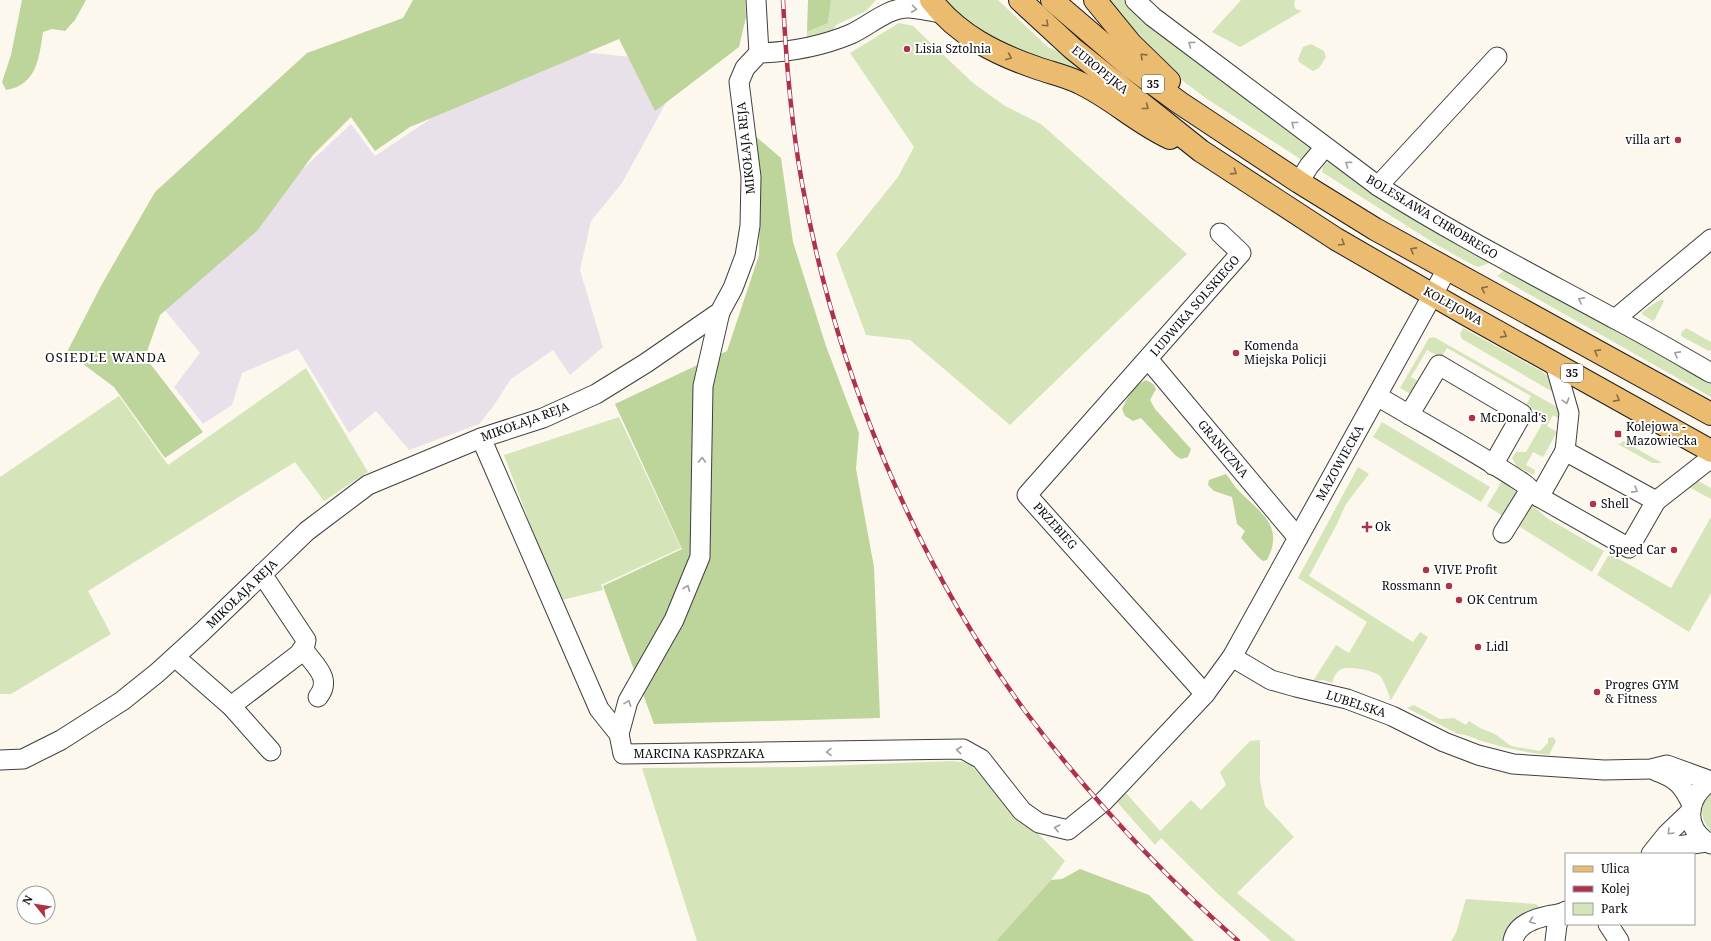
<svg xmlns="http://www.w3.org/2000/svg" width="1711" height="941" font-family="'Noto Serif',serif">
<rect width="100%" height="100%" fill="#fdf8ee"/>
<path fill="#e8e1ea" d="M 574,51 L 631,57 L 667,101 L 622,183 L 591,221 L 580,270 L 603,347 L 570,375 L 553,350 L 511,379 L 492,408 L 479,424 L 409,450 L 376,411 L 349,433 L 298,349 L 242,373 L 232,405 L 203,424 L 174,387 L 200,353 L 159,303 L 351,124 L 375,156 L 475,89 Z"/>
<g fill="#d6e4ba">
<path d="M 831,0 L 876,0 L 866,11 L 836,25 L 832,32 L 807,39 L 807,32 L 828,23 Z"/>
<path d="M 945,0 L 998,0 L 1048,47 L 1060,52 L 1096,81 L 1004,43 L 967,22 Z"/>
<path d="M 1101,0 L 1124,0 L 1147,20 L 1314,145 L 1302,160 L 1207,99 L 1171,72 Z"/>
<path d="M 1241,0 L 1295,0 L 1294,5 L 1296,9 L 1302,11 L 1240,47 L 1212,32 Z"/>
<path d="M 899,23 L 913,26 L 973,83 L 1005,106 L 1041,124 L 1187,254 L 1010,425 L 910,340 L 866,335 L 836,254 L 898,177 L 914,147 L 850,53 Z"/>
<path d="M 1311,44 L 1324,51 L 1326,57 L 1319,68 L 1313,71 L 1299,62 L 1298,59 L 1303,47 Z"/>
<path d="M 1329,161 L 1491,262 L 1479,267 L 1475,266 L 1437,245 L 1322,172 L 1323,166 Z"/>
<path d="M 1506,269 L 1711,382 L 1711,397 L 1497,276 Z"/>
<path d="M 1661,299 L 1664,301 L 1655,319 L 1653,321 L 1642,314 L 1642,312 Z"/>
<path d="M 1463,328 L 1541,371 L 1552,379 L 1558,395 L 1462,339 L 1460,334 Z"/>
<path d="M 1686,328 L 1711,342 L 1711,350 L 1709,351 L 1681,336 L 1681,333 Z"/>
<path d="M 1434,337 L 1564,411 L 1561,420 L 1553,415 L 1547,426 L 1557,432 L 1543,457 L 1533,452 L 1526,465 L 1535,470 L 1534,475 L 1517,467 L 1512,458 L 1516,452 L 1526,452 L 1546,417 L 1526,405 L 1531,396 L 1447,348 L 1441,358 L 1427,350 L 1411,377 L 1421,383 L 1413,393 L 1409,393 L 1400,388 L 1429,338 Z"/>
<path d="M 306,368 L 368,472 L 324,501 L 295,462 L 88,591 L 111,634 L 11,694 L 0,694 L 0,477 L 119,396 L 168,465 Z"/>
<path d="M 619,417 L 681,548 L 601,585 L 603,590 L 562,600 L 538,545 L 504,455 Z"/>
<path d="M 1382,422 L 1490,487 L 1481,502 L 1373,437 Z"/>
<path d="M 1623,441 L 1662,463 L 1652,463 L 1616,443 L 1620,444 Z"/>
<path d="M 1358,467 L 1369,474 L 1346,504 L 1336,526 L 1309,576 L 1413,642 L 1420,632 L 1428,637 L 1391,700 C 1388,693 1385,683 1381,677 C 1375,670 1347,665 1340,670 C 1335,673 1334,678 1332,683 L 1323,680 L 1313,681 L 1336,645 L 1349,653 L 1367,622 L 1298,578 Z"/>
<path d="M 1693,478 L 1711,488 L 1711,499 L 1687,486 Z"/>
<path d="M 1502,481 L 1519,494 L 1506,518 L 1487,506 Z"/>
<path d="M 1529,506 L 1533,506 L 1547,518 L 1604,551 L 1592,572 L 1517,525 Z"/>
<path d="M 1711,517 L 1711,593 L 1689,632 L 1597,575 L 1608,556 L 1614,556 L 1671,588 Z"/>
<path d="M 1414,705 L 1440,719 L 1454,718 L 1466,725 L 1469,721 L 1480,728 L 1495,734 L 1511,746 L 1540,751 L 1548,743 L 1548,738 L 1553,737 L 1556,741 L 1549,755 C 1527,753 1506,748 1485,742 C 1476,740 1468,734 1458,734 L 1407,708 Z"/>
<path d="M 1260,740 L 1260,781 L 1265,806 L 1294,837 L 1237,893 L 1296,941 L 1271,941 L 1218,894 L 1161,838 L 1155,845 L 1117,802 L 1126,793 L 1160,831 L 1191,800 L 1201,810 L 1226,785 L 1220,772 L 1250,741 Z"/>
<path d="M 951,761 L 969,763 L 1065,861 L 1051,880 L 996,941 L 697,941 L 642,768 L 799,767 Z"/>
<path d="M 1711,794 L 1711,831 C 1700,820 1699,805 1711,794 Z"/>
<path d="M 1466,899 L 1536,904 L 1540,908 L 1532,918 L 1508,941 L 1451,941 L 1456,933 Z"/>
</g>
<g fill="#bdd49b">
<path d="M 22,0 L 86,0 L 75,20 L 65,31 L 52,29 L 43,32 C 39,58 37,85 6,90 L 2,82 L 11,55 Z"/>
<path d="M 413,0 L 745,0 L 746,17 L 739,47 L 655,111 L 619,39 L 410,127 L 375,151 L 351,117 L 313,155 L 257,231 L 160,315 L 145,357 L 203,432 L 165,458 L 114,387 L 67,352 L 102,284 L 155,192 L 307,53 L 403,18 Z"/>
<path d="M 808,0 L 831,0 L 828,23 L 807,32 Z"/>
<path d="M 754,135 L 781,158 L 793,242 L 826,346 L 859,433 L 856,469 L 874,567 L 880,718 L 654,724 L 603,586 L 682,549 L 615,404 L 727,351 L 759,255 L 760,180 Z"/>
<path d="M 1146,380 L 1153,384 L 1156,389 L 1150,400 L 1155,409 L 1191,449 L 1188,457 L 1181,459 L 1176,456 L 1141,418 L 1133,421 L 1125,416 L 1122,409 C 1128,397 1134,385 1146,380 Z"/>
<path d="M 1226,474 C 1230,479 1234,486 1239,491 C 1260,513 1285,525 1267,560 L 1263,561 L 1258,557 L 1241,538 L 1245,531 L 1237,524 L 1232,497 L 1214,491 L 1208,485 L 1209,480 Z"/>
<path d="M 1080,869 L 1149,895 L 1194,941 L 996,941 L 1051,880 L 1062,879 Z"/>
</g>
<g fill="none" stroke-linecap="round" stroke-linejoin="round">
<defs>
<g id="minor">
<path d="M 756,0 L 759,53"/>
<path d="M 1135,0 L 1153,17 L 1378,186 C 1454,234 1534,275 1613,318 C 1646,335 1678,354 1711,373"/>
<path d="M 1299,182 L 1309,166 L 1325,147"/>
<path d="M 1378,186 L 1497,57"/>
<path d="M 720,312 L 703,386 L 700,557 L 674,620 L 628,701 L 619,734 L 623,754 L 963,749 L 981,759 L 1022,811 L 1039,823 L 1068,830 L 1104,801 L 1124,780 L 1205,694 L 1232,657 L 1447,269"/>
<path d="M 1615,319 L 1711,239"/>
<path d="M 1148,359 L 1298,538"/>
<path d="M 1555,364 L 1569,413 L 1565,451 L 1656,501 L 1711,458"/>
<path d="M 1377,396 C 1426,425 1476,452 1523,483 C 1529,487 1533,493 1539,497 L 1629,548 L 1656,501"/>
<path d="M 1409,415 L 1439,365 L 1522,414 L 1493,465"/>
<path d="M 481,438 L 599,709 L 619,734"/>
<path d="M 1539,497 L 1565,451"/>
<path d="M 1503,533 L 1529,491"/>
<path d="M 303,649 C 314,665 333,678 318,697"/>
<path d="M 175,657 L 231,706 L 271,751"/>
<path d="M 1232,657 L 1271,680 L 1296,687 L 1347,699 L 1392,716 L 1444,742 L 1478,755 L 1513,764 L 1604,770 L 1651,769 L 1667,765 L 1711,781"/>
<path d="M 1205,694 L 1027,495 L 1241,253 L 1220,233"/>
<path d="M 231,706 L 299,654 L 305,645 L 306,640 L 262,574"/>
<path d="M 0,760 L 23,759 L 61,740 L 122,701 L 157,673 L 202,632 L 307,531 L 368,485 L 481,438 L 543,418 L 596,394 L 646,363 L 720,312 L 733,288 L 745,256 L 750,226 L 751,177 L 739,82 L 745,68 L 759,53 C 791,52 820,47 851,34 C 869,26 887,8 908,8 C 919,8 931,12 941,13"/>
<path d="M 1656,771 C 1676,778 1683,785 1692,805"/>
<path d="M 1711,781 C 1686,796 1682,830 1711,844"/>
<path d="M 1651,854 L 1667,834 L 1691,811"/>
<path d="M 1656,854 L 1677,846 L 1707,842"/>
<path d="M 1608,924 L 1619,941"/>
<path d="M 1513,941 C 1516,925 1533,919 1547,916 C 1554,914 1560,915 1566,911"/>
<path d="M 1555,941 L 1557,925 L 1561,914"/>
</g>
<g id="major">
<path d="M 931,0 C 958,35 996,54 1037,68 C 1051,73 1066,76 1080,83 C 1112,98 1137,123 1170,138"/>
<path d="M 1020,0 L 1072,48 L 1201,151 L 1336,239 L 1464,313 L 1711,451"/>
<path d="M 1052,0 L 1128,65 L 1180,103 L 1299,182 L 1375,229 L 1711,414"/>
<path d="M 1095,0 L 1131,44 L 1169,81"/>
</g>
</defs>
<use href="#minor" stroke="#3f3f3f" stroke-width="21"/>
<use href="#major" stroke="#1d1d1d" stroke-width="24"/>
<use href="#minor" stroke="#fff" stroke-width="19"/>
<use href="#major" stroke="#ebbb6f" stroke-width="22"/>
<defs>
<path id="rail" d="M 783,0 C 786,61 791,122 802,183 C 835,369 913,558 1025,711 C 1088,795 1160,872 1238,941"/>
</defs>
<use href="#rail" stroke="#af324a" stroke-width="4.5"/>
<use href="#rail" stroke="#fff" stroke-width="3" stroke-dasharray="9" stroke-linecap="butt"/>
</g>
<defs><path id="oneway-chevron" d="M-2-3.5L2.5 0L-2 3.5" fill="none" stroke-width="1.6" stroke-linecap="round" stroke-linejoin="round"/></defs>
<g stroke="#9e9e9e">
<use href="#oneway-chevron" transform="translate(914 9) rotate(8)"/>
<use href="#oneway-chevron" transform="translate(1191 44) rotate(-144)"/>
<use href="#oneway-chevron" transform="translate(1294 124) rotate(-142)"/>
<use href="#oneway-chevron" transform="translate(1348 164) rotate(-144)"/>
<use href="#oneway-chevron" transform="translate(1581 300) rotate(-152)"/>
<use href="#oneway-chevron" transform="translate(1677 354) rotate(-151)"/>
<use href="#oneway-chevron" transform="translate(1566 401) rotate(74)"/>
<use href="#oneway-chevron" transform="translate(702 460) rotate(-89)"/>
<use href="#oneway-chevron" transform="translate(1635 490) rotate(29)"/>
<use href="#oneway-chevron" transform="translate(687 588) rotate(-68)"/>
<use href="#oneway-chevron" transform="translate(628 703) rotate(-70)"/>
<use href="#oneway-chevron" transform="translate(959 750) rotate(-174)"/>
<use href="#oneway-chevron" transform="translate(829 752) rotate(179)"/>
<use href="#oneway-chevron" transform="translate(1057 828) rotate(-167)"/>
<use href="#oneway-chevron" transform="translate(1670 832) rotate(135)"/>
<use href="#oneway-chevron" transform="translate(1532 921) rotate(158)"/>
</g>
<g stroke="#876c42">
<use href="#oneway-chevron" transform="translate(1046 24) rotate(43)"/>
<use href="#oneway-chevron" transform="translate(1143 56) rotate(-136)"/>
<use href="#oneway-chevron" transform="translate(1009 57) rotate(22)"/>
<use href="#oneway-chevron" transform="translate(1146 107) rotate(38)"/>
<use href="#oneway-chevron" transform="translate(1234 172) rotate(33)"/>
<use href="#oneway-chevron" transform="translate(1342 243) rotate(30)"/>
<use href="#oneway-chevron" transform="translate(1413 250) rotate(-151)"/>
<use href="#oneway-chevron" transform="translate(1484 289) rotate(-154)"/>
<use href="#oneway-chevron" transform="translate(1504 335) rotate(29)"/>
<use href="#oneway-chevron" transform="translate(1597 352) rotate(-151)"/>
<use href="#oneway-chevron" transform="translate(1617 399) rotate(29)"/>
</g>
<g fill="#af324a" stroke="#fff" stroke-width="1.5">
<circle cx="907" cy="49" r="4"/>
<circle cx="1678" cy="140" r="4"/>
<circle cx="1236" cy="353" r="4"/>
<circle cx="1472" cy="418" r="4"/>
<rect x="1614" y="430" width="8" height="8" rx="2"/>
<circle cx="1593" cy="504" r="4"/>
<path d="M1365 521h4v4h4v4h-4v4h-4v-4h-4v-4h4z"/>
<circle cx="1674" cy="550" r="4"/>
<circle cx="1426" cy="570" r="4"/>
<circle cx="1449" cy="586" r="4"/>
<circle cx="1459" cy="600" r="4"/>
<circle cx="1478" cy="647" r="4"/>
<circle cx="1597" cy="692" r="4"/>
</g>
<g text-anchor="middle" stroke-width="4" stroke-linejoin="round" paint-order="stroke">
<g fill="#fff" stroke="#555" stroke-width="1">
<rect x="1142" y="75" width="22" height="18" rx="3"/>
<rect x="1561" y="364" width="22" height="18" rx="3"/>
</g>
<g font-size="11" font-weight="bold" fill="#0c0c0c">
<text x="1153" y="88">35</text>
<text x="1572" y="377">35</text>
</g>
<g font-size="12" fill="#0c0c0c" stroke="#fff" text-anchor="start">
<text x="915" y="53">Lisia Sztolnia</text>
<text x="1670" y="144" text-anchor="end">villa art</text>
<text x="1244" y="350">Komenda<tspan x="1244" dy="14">Miejska Policji</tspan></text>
<text x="1480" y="422">McDonald's</text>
<text x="1626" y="431">Kolejowa -<tspan x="1626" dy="14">Mazowiecka</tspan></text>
<text x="1601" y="508">Shell</text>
<text x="1375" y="531">Ok</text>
<text x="1666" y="554" text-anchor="end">Speed Car</text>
<text x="1434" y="574">VIVE Profit</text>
<text x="1441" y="590" text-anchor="end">Rossmann</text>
<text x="1467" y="604">OK Centrum</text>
<text x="1486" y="651">Lidl</text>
<text x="1605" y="689">Progres GYM<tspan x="1605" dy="14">&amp; Fitness</tspan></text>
</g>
<g font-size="12" fill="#0c0c0c" stroke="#fff">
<text transform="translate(1100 70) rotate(39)" y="4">EUROPEJKA</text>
<text transform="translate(746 148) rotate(-96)" y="4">MIKOŁAJA REJA</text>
<text transform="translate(1432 217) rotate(31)" y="4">BOLESŁAWA CHROBREGO</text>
<text transform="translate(1195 306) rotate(-49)" y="4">LUDWIKA SOLSKIEGO</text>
<text transform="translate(1453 306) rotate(29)" y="4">KOLEJOWA</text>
<text transform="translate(525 422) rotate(-20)" y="4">MIKOŁAJA REJA</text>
<text transform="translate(1223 449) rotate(50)" y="4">GRANICZNA</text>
<text transform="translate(1340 463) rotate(-61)" y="4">MAZOWIECKA</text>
<text transform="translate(1055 526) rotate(48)" y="4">PRZEBIEG</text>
<text transform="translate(242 594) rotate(-44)" y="4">MIKOŁAJA REJA</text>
<text transform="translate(1356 704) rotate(18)" y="4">LUBELSKA</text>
<text x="699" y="758">MARCINA KASPRZAKA</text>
</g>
<g font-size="13" letter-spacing="1" fill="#0c0c0c" stroke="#fff">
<text x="106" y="362">OSIEDLE WANDA</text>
</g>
</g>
<rect x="1565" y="853" width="130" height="72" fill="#ffffff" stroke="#9e9e9e"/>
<rect x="1573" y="866" width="20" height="6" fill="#ebbb6f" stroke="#9e9e9e"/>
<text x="1601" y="873" font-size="12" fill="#0c0c0c">Ulica</text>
<rect x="1573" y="886" width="20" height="6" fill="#af324a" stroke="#9e9e9e"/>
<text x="1601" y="893" font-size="12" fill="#0c0c0c">Kolej</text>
<rect x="1573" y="903" width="20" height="12" fill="#d6e4ba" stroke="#9e9e9e"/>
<text x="1601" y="913" font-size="12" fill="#0c0c0c">Park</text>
<g transform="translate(36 905) rotate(300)"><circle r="19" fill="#ffffff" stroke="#9e9e9e"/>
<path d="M0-3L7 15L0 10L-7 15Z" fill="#af324a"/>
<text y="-6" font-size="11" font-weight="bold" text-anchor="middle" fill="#0c0c0c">N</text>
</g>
</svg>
